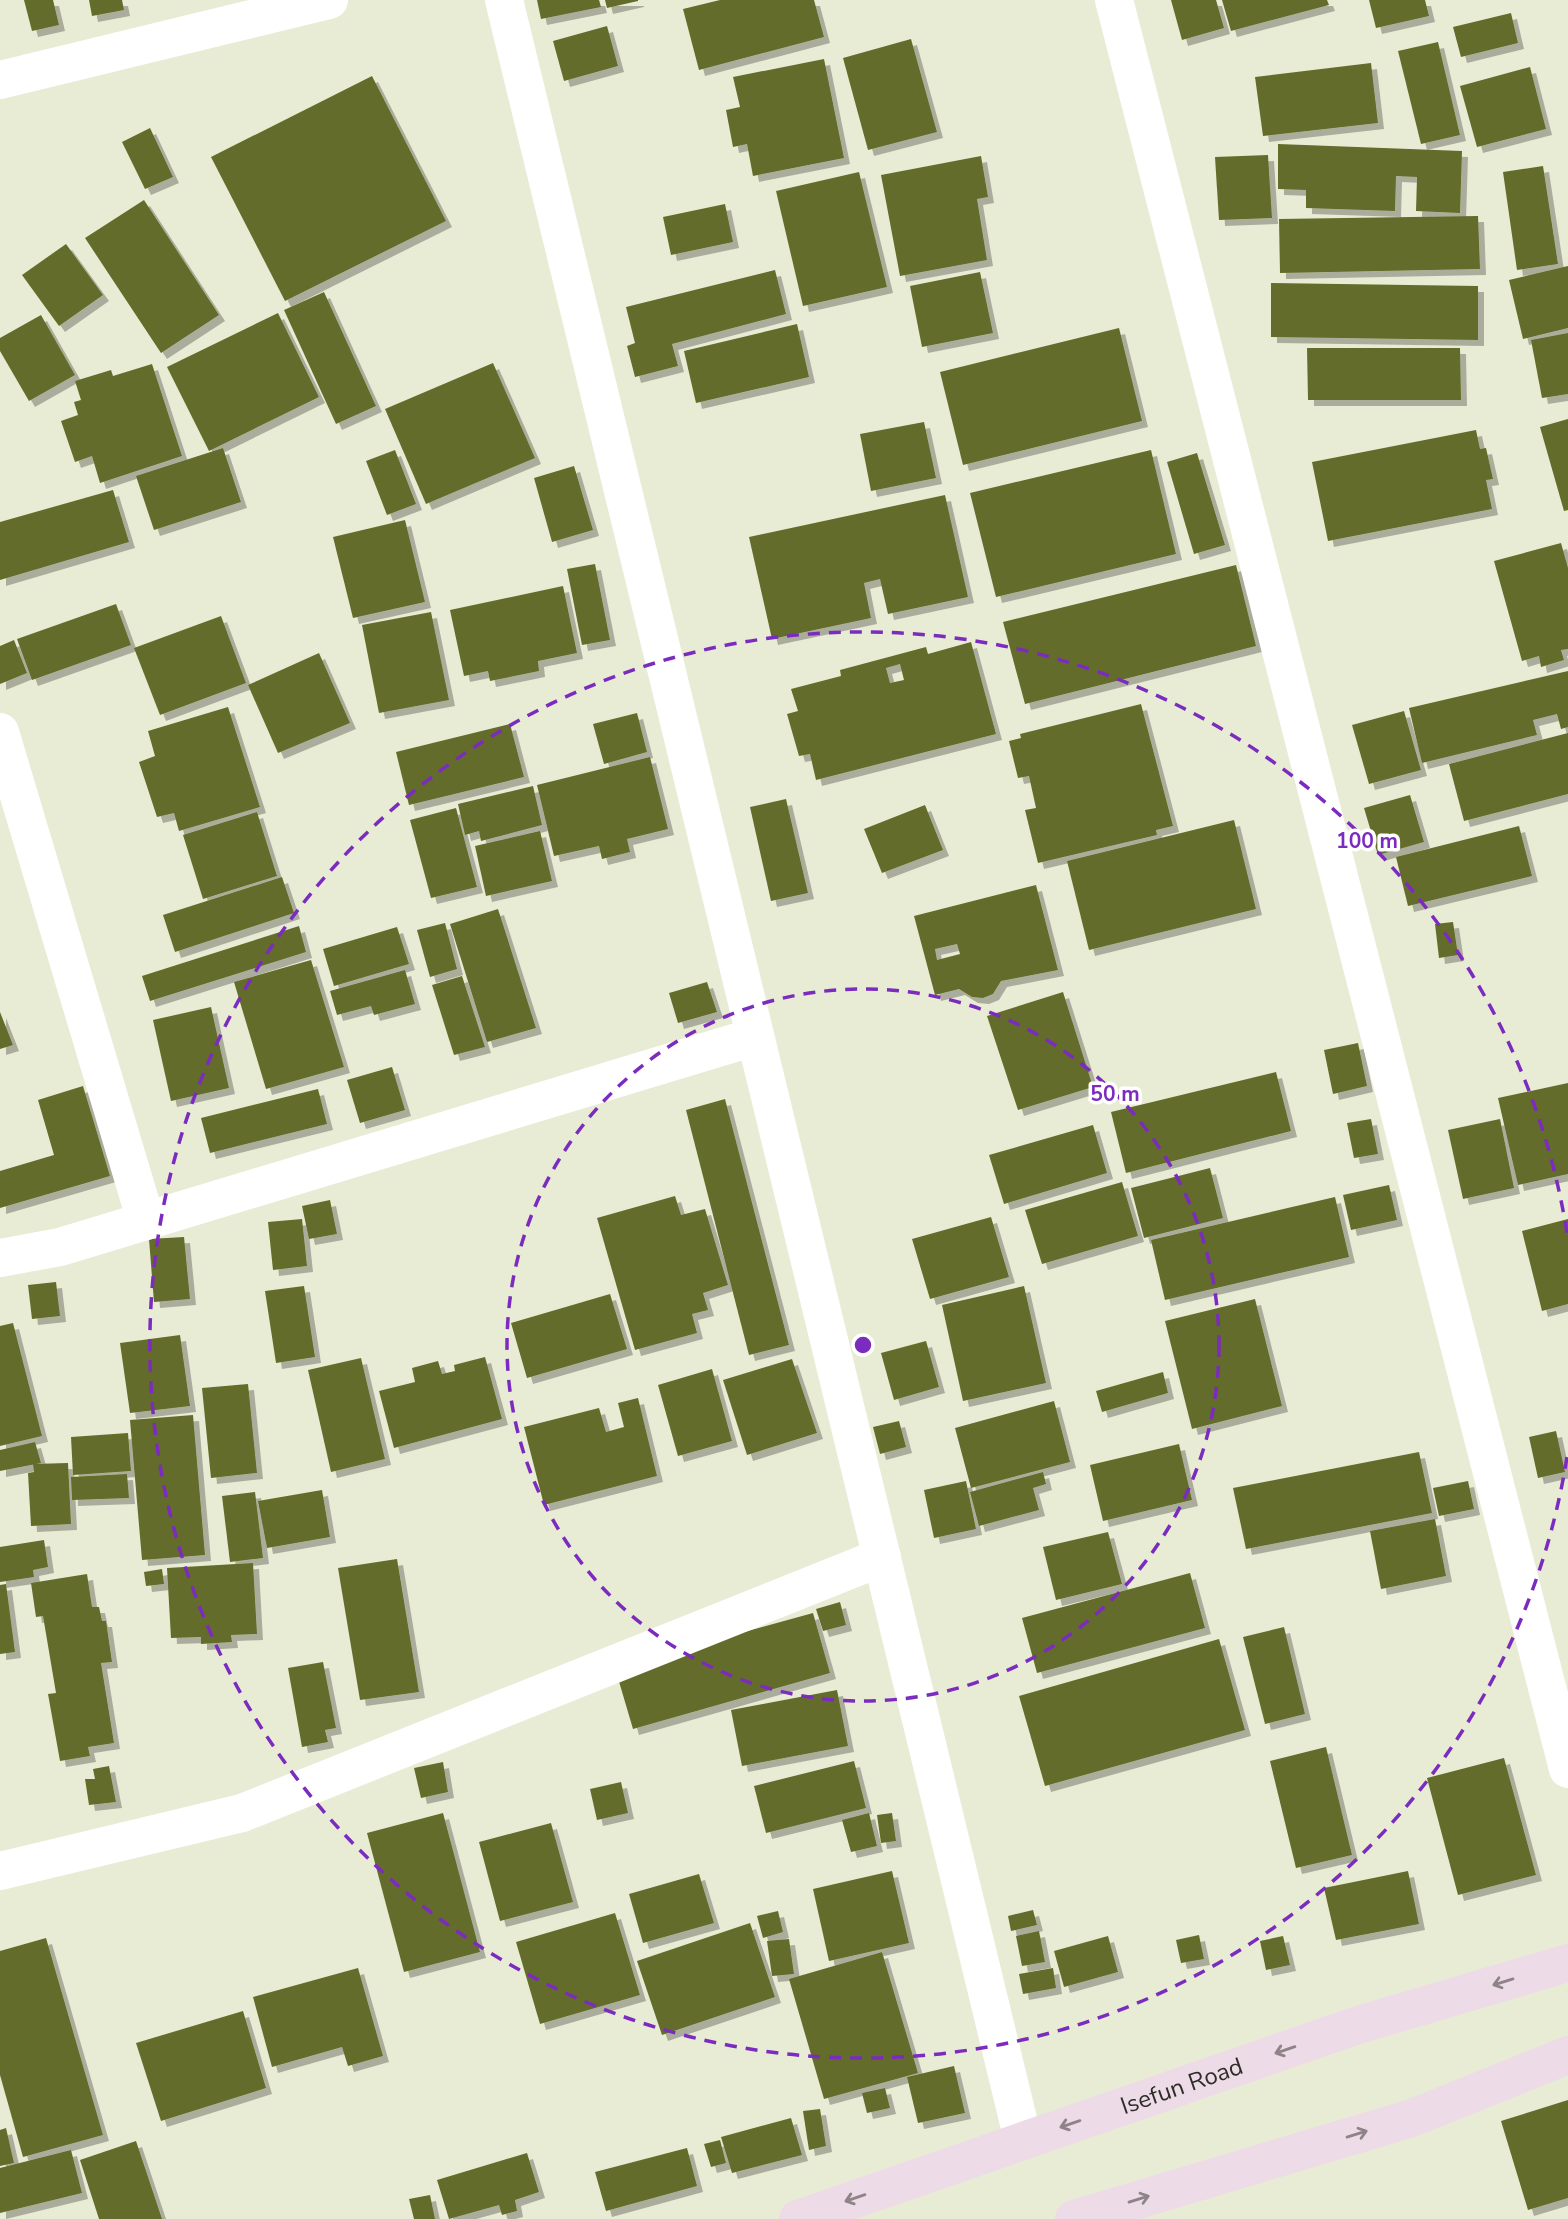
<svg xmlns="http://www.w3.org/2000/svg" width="1568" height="2219" font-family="'Nunito Sans',sans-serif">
<defs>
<filter id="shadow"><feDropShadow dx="6" dy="6" stdDeviation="0" flood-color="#0004"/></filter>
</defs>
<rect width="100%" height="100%" fill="#e8ecd5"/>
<g fill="#646c2a" fill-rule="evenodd" filter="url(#shadow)">
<path d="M 24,0 L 53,0 L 59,25 L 32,31 Z"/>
<path d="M 89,0 L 122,0 L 124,10 L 92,16 Z"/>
<path d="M 537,0 L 599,0 L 601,7 L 541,19 Z"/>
<path d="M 605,0 L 638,0 L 638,1 L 607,8 Z"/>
<path d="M 720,0 L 814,0 L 824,37 L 699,70 L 683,9 Z"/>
<path d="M 1171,0 L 1216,0 L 1224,28 L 1182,40 Z"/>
<path d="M 1222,0 L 1327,0 L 1329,5 L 1231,31 Z"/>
<path d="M 1369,0 L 1425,0 L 1429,16 L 1376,28 Z"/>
<path d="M 1511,13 L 1518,43 L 1461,57 L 1453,27 Z"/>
<path d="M 607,26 L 618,66 L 564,81 L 553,41 Z"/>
<path d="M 911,39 L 937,132 L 868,150 L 843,58 Z"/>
<path d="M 1438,42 L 1460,135 L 1421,144 L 1398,51 Z"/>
<path d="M 824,59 L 844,158 L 753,176 L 747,144 L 733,147 L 726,110 L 740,107 L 733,77 Z"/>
<path d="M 1371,63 L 1378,123 L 1263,136 L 1255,77 Z"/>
<path d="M 1530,67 L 1546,129 L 1477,147 L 1460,86 Z"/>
<path d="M 372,76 L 446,221 L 285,301 L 211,157 Z"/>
<path d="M 150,128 L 173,177 L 145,189 L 122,142 Z"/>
<path d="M 1278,144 L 1462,151 L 1460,213 L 1416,211 L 1417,177 L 1396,176 L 1395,211 L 1306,208 L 1306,190 L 1278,189 Z"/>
<path d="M 1268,155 L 1272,218 L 1219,220 L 1215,157 Z"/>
<path d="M 981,156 L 988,197 L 977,199 L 987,260 L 900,276 L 881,175 Z"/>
<path d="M 1543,166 L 1558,264 L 1517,270 L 1503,172 Z"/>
<path d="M 859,172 L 887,287 L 803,306 L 776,191 Z"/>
<path d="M 144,200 L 219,315 L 161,353 L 85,238 Z"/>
<path d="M 725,204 L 733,242 L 671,255 L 663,217 Z"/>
<path d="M 1478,216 L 1480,269 L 1280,273 L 1279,219 Z"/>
<path d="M 66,244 L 103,295 L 59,326 L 22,275 Z"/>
<path d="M 1568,266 L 1568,328 L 1523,339 L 1509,280 Z"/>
<path d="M 775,270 L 786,314 L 672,344 L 678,366 L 635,377 L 627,346 L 635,343 L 626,307 Z"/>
<path d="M 980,272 L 993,333 L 922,347 L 910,286 Z"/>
<path d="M 1271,283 L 1478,286 L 1478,340 L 1271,337 Z"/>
<path d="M 324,292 L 376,406 L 336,424 L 284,310 Z"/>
<path d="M 278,313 L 319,397 L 209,451 L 167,367 Z"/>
<path d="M 41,315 L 75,375 L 29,401 L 0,351 L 0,338 Z"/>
<path d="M 797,324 L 809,377 L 696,403 L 684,351 Z"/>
<path d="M 1119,328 L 1142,421 L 963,465 L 940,372 Z"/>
<path d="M 1568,333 L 1568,394 L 1542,398 L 1531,340 Z"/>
<path d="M 1307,348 L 1460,348 L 1461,400 L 1308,400 Z"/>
<path d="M 493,363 L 535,458 L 426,504 L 385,409 Z"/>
<path d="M 152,364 L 182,456 L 100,483 L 92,456 L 75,462 L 61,421 L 78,415 L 74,402 L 81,400 L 75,381 L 111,370 L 113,376 Z"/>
<path d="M 1568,419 L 1568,510 L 1564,511 L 1540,427 Z"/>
<path d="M 924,422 L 936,478 L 871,491 L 860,434 Z"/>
<path d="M 1476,430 L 1480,449 L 1486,448 L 1493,479 L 1486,480 L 1492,509 L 1328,541 L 1312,462 Z"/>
<path d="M 223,448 L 241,502 L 154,530 L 136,476 Z"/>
<path d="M 395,450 L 416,504 L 387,515 L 366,461 Z"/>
<path d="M 1151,450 L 1176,554 L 996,597 L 970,493 Z"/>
<path d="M 1197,453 L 1225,545 L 1194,554 L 1167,462 Z"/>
<path d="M 574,466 L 593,530 L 552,542 L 534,478 Z"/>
<path d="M 113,490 L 129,542 L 0,580 L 0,522 Z"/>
<path d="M 945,495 L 968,597 L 888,614 L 880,579 L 864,583 L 871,618 L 772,639 L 749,537 Z"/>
<path d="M 405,520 L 425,602 L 353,618 L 333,537 Z"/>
<path d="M 1561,543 L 1568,568 L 1568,649 L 1561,650 L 1564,660 L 1541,667 L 1539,656 L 1522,661 L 1494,561 Z"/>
<path d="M 595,564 L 610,640 L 582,645 L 567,569 Z"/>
<path d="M 1236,565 L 1256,646 L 1025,704 L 1003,622 Z"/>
<path d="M 563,586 L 577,653 L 538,661 L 539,671 L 490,681 L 488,671 L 464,676 L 450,610 Z"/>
<path d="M 116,604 L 131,645 L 32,680 L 17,639 Z"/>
<path d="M 431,612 L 449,700 L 379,713 L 362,625 Z"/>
<path d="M 221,616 L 246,683 L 160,715 L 134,648 Z"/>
<path d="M 14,640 L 27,673 L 0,684 L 0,646 Z"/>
<path d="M 971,642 L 996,734 L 816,780 L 810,754 L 799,756 L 787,714 L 798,711 L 791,689 L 841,676 L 840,670 L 926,647 L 928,654 ZM 900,664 L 904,680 L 890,683 L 886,668 Z"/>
<path d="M 319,653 L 350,723 L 278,753 L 248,685 Z"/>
<path d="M 1568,671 L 1568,727 L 1561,729 L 1557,714 L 1533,720 L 1537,735 L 1422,763 L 1409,708 Z"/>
<path d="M 1141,704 L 1173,826 L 1156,830 L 1157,835 L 1038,863 L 1025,810 L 1036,808 L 1029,776 L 1018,778 L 1009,741 L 1021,738 L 1020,734 Z"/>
<path d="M 228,707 L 260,807 L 179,831 L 174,813 L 157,817 L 139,762 L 155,756 L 148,731 Z"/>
<path d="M 1404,711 L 1421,770 L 1369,784 L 1352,725 Z"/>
<path d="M 637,713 L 647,752 L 604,764 L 593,724 Z"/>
<path d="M 510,724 L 524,777 L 409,805 L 396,752 Z"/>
<path d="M 1568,733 L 1568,794 L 1464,821 L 1449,764 Z"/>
<path d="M 650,757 L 668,829 L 627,839 L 630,852 L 602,859 L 599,846 L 554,856 L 537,785 Z"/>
<path d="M 533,786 L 542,825 L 481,841 L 479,831 L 465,835 L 458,804 Z"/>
<path d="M 1410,795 L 1424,842 L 1378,855 L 1364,808 Z"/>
<path d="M 786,799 L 808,893 L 771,901 L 750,807 Z"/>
<path d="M 925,805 L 943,850 L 882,873 L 864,829 Z"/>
<path d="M 456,808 L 477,887 L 431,898 L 410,820 Z"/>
<path d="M 257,812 L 277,876 L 203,899 L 183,835 Z"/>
<path d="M 1234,820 L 1256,909 L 1089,950 L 1067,861 Z"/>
<path d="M 1519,826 L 1532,876 L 1408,906 L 1396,857 Z"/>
<path d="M 540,831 L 552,881 L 486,896 L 475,846 Z"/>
<path d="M 282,877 L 294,913 L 175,952 L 163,915 Z"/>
<path d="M 1036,885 L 1058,970 L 1001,981 L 993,994 L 983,998 L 972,997 L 959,989 L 935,995 L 914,916 ZM 957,944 L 960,954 L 937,960 L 935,949 Z"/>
<path d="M 498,909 L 536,1028 L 487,1042 L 450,924 Z"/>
<path d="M 1453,922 L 1458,955 L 1439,958 L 1435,924 Z"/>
<path d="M 445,923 L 457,969 L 430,977 L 417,930 Z"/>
<path d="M 299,926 L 306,952 L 150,1001 L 142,976 Z"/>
<path d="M 397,927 L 409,964 L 334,986 L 323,949 Z"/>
<path d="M 311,960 L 344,1067 L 266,1089 L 234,982 Z"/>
<path d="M 405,970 L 415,1004 L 374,1015 L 371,1006 L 337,1015 L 330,991 Z"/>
<path d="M 462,976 L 485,1047 L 454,1055 L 432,985 Z"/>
<path d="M 707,982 L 717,1012 L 678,1023 L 669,993 Z"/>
<path d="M 1063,992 L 1093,1087 L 1018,1110 L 987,1016 Z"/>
<path d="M 211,1007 L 229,1088 L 171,1101 L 153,1020 Z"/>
<path d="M 0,1012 L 13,1045 L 0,1049 Z"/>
<path d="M 1358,1043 L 1367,1086 L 1333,1094 L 1324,1050 Z"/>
<path d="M 392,1067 L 405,1110 L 360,1123 L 347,1080 Z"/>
<path d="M 1276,1072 L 1291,1131 L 1126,1173 L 1111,1112 Z"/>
<path d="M 1568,1083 L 1568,1174 L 1518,1185 L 1498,1098 Z"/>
<path d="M 83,1086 L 110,1176 L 0,1208 L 0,1171 L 54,1155 L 38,1100 Z"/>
<path d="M 318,1089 L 327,1124 L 210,1153 L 201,1118 Z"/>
<path d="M 725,1099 L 789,1345 L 749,1355 L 686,1110 Z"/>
<path d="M 1371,1119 L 1378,1154 L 1354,1158 L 1347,1123 Z"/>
<path d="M 1500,1119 L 1514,1188 L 1463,1199 L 1448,1130 Z"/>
<path d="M 1093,1125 L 1107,1173 L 1004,1204 L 989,1155 Z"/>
<path d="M 1210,1168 L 1223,1218 L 1144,1238 L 1131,1188 Z"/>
<path d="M 1122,1182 L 1138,1236 L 1042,1264 L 1025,1210 Z"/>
<path d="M 1389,1185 L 1397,1220 L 1351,1230 L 1343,1195 Z"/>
<path d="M 675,1196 L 681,1215 L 705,1209 L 728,1285 L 703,1293 L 708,1310 L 692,1314 L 697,1333 L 635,1350 L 597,1218 Z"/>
<path d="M 1335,1197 L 1349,1257 L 1165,1300 L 1151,1240 Z"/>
<path d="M 330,1200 L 337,1234 L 309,1239 L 302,1206 Z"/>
<path d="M 991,1217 L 1009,1277 L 930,1299 L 912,1239 Z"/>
<path d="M 302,1219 L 307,1266 L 273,1270 L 268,1222 Z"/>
<path d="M 1568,1219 L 1568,1304 L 1542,1311 L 1522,1231 Z"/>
<path d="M 184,1237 L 190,1299 L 154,1302 L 149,1239 Z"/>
<path d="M 56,1282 L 60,1316 L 32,1319 L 28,1285 Z"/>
<path d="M 304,1286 L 315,1357 L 276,1363 L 265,1291 Z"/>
<path d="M 1024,1286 L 1046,1383 L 963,1401 L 942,1305 Z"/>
<path d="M 610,1294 L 627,1349 L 527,1378 L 511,1323 Z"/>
<path d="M 1255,1299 L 1282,1406 L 1192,1429 L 1165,1321 Z"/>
<path d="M 13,1323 L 42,1436 L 0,1446 L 0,1326 Z"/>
<path d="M 180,1335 L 190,1406 L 130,1413 L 120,1343 Z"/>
<path d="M 926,1341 L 939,1387 L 894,1400 L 881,1353 Z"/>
<path d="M 485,1357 L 502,1419 L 394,1448 L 379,1391 L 415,1382 L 412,1368 L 438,1361 L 442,1374 L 455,1371 L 454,1365 Z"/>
<path d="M 361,1358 L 385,1459 L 331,1472 L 308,1370 Z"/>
<path d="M 792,1359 L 817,1433 L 747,1455 L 723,1380 Z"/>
<path d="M 712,1369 L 732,1441 L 678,1456 L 658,1385 Z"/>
<path d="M 1163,1372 L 1168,1393 L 1102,1412 L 1096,1391 Z"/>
<path d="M 248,1384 L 257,1473 L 211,1478 L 202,1388 Z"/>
<path d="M 638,1398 L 657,1476 L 544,1505 L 524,1427 L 599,1408 L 606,1432 L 624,1427 L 618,1403 Z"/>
<path d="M 1054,1401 L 1070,1462 L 971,1488 L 955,1428 Z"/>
<path d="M 193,1415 L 205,1555 L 142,1560 L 130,1420 Z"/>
<path d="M 899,1421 L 906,1447 L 880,1454 L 873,1427 Z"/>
<path d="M 1556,1431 L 1565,1472 L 1538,1478 L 1529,1437 Z"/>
<path d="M 128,1433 L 131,1471 L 73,1475 L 71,1437 Z"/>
<path d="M 35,1442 L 41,1463 L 0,1471 L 0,1450 Z"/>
<path d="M 1179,1444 L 1192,1500 L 1103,1521 L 1090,1465 Z"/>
<path d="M 1419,1452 L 1432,1513 L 1246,1549 L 1233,1488 Z"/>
<path d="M 68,1463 L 71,1524 L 31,1526 L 28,1473 L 34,1472 L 33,1464 Z"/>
<path d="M 1043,1472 L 1046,1484 L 1033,1488 L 1039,1510 L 979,1526 L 970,1492 Z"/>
<path d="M 127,1474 L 129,1498 L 72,1500 L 71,1477 Z"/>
<path d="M 966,1481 L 976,1529 L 934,1538 L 924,1490 Z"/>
<path d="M 1468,1481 L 1474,1509 L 1439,1516 L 1433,1488 Z"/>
<path d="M 322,1490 L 330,1537 L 267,1548 L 258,1501 Z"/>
<path d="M 255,1492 L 263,1558 L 230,1562 L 222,1496 Z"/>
<path d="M 1435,1519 L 1446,1576 L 1381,1589 L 1370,1531 Z"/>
<path d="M 1108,1532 L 1122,1584 L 1056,1600 L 1043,1547 Z"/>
<path d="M 44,1540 L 48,1567 L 33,1570 L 34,1577 L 0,1582 L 0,1547 Z"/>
<path d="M 397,1559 L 419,1692 L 360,1700 L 338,1568 Z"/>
<path d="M 253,1563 L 257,1634 L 231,1635 L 232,1642 L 201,1644 L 201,1637 L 171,1638 L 167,1568 Z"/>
<path d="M 162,1569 L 164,1584 L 146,1586 L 144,1572 Z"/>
<path d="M 1190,1573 L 1205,1628 L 1037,1673 L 1022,1618 Z"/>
<path d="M 87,1574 L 92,1607 L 99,1607 L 102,1621 L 106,1621 L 112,1662 L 101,1663 L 114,1743 L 88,1747 L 90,1756 L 60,1761 L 48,1694 L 56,1693 L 43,1616 L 36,1617 L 31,1583 Z"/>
<path d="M 6,1584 L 15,1652 L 0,1654 L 0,1585 Z"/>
<path d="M 840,1602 L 846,1625 L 823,1631 L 816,1609 Z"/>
<path d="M 813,1613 L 830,1673 L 633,1729 L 615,1668 Z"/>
<path d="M 1284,1627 L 1305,1714 L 1265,1724 L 1243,1637 Z"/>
<path d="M 1219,1639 L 1245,1730 L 1045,1786 L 1019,1696 Z"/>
<path d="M 323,1662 L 336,1728 L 325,1730 L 328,1742 L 302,1747 L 288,1668 Z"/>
<path d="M 837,1690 L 848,1746 L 742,1766 L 731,1710 Z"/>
<path d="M 1326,1747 L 1352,1855 L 1296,1868 L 1270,1761 Z"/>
<path d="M 1504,1758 L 1536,1875 L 1458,1895 L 1427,1778 Z"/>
<path d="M 854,1761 L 866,1808 L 766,1833 L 754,1786 Z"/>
<path d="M 443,1762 L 448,1792 L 421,1798 L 414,1768 Z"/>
<path d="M 109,1766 L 116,1802 L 89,1805 L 85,1779 L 95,1779 L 93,1769 Z"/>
<path d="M 621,1782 L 628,1813 L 597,1820 L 590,1789 Z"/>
<path d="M 443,1813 L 480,1952 L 404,1972 L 367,1833 Z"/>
<path d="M 869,1813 L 877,1846 L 851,1852 L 842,1820 Z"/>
<path d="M 892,1813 L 896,1841 L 881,1843 L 877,1815 Z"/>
<path d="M 551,1823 L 573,1902 L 500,1921 L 479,1842 Z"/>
<path d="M 892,1871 L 909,1943 L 829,1961 L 813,1889 Z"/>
<path d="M 1408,1871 L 1419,1924 L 1336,1940 L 1324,1888 Z"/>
<path d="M 699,1874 L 714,1923 L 643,1943 L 629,1894 Z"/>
<path d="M 1033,1910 L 1037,1925 L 1011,1931 L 1008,1916 Z"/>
<path d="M 778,1911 L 783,1932 L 763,1938 L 757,1916 Z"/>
<path d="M 615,1913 L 640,1995 L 540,2024 L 516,1942 Z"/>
<path d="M 750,1923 L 775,1997 L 662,2035 L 637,1961 Z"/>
<path d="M 1039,1931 L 1045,1962 L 1022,1966 L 1016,1936 Z"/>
<path d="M 1199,1935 L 1204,1959 L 1181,1963 L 1176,1940 Z"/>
<path d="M 1108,1936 L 1118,1972 L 1064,1987 L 1054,1951 Z"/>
<path d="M 1283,1936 L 1290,1965 L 1266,1970 L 1260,1941 Z"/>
<path d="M 46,1938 L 103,2135 L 23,2157 L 0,2075 L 0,1951 Z"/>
<path d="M 789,1939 L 794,1974 L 772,1976 L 767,1941 Z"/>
<path d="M 882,1952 L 918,2073 L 824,2099 L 789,1979 Z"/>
<path d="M 358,1968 L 383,2056 L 348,2066 L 342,2047 L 272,2067 L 253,1997 Z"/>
<path d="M 1053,1968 L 1056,1988 L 1023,1994 L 1019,1974 Z"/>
<path d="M 243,2011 L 266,2088 L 161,2121 L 136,2043 Z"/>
<path d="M 954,2066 L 965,2113 L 918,2123 L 907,2077 Z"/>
<path d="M 885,2088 L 890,2108 L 867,2113 L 862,2093 Z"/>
<path d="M 1568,2100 L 1568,2198 L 1528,2210 L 1501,2121 Z"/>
<path d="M 820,2109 L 826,2146 L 809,2150 L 803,2111 Z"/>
<path d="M 791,2118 L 802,2155 L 732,2173 L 721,2137 Z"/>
<path d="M 6,2128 L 14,2163 L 0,2166 L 0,2130 Z"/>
<path d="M 720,2140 L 726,2163 L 711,2167 L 704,2144 Z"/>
<path d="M 136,2141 L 162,2219 L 99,2219 L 80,2160 Z"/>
<path d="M 687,2148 L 697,2186 L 606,2211 L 595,2172 Z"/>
<path d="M 71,2150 L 82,2193 L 0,2213 L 0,2168 Z"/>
<path d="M 527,2153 L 539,2192 L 515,2200 L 517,2211 L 502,2215 L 499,2205 L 449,2219 L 437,2180 Z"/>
<path d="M 430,2195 L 435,2219 L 414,2219 L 409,2199 Z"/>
</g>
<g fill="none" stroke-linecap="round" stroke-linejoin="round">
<g stroke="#fff" stroke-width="38">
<path d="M 504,0 L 1023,2140"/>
<path d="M 1114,0 L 1568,1769"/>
<path d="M 0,80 L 329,0"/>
<path d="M 0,732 L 146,1221"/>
<path d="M 0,1258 L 60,1247 L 754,1037"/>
<path d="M 0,1871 L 242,1813 L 882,1557"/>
</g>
<g stroke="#eedbe8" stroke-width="38">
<path id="s1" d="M 798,2219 L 1358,2025 L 1568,1963"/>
<path d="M 1074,2219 L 1412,2118 L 1568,2055"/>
</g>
</g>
<defs><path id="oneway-shaft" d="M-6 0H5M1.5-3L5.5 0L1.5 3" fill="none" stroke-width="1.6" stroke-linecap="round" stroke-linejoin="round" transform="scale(1.75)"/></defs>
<g stroke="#8e8487">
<use href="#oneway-shaft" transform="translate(1503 1982) rotate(163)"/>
<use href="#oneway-shaft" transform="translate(1285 2050) rotate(161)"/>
<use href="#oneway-shaft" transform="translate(1070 2124) rotate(161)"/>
<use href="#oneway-shaft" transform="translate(1357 2134) rotate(-17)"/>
<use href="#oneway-shaft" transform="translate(855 2198) rotate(161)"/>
<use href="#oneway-shaft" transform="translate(1139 2199) rotate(-17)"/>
</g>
<g fill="none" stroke="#7b2cbf" stroke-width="3.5" stroke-dasharray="12 9">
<circle cx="863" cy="1345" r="356"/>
<path d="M1567 1457A713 713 0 1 1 1567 1233"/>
</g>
<g text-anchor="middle" stroke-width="7" stroke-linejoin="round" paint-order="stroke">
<g font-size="24" fill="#2d2e26" stroke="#fff">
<text dy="8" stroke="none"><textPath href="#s1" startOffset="406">Isefun Road</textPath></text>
</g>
</g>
<circle cx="863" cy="1345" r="10" fill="#7b2cbf" stroke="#fff" stroke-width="3.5"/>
<g font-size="21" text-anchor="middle" font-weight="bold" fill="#7b2cbf" stroke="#fff" stroke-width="7" stroke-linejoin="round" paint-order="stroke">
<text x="1367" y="848">100 m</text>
<text x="1115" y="1101">50 m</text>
</g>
</svg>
